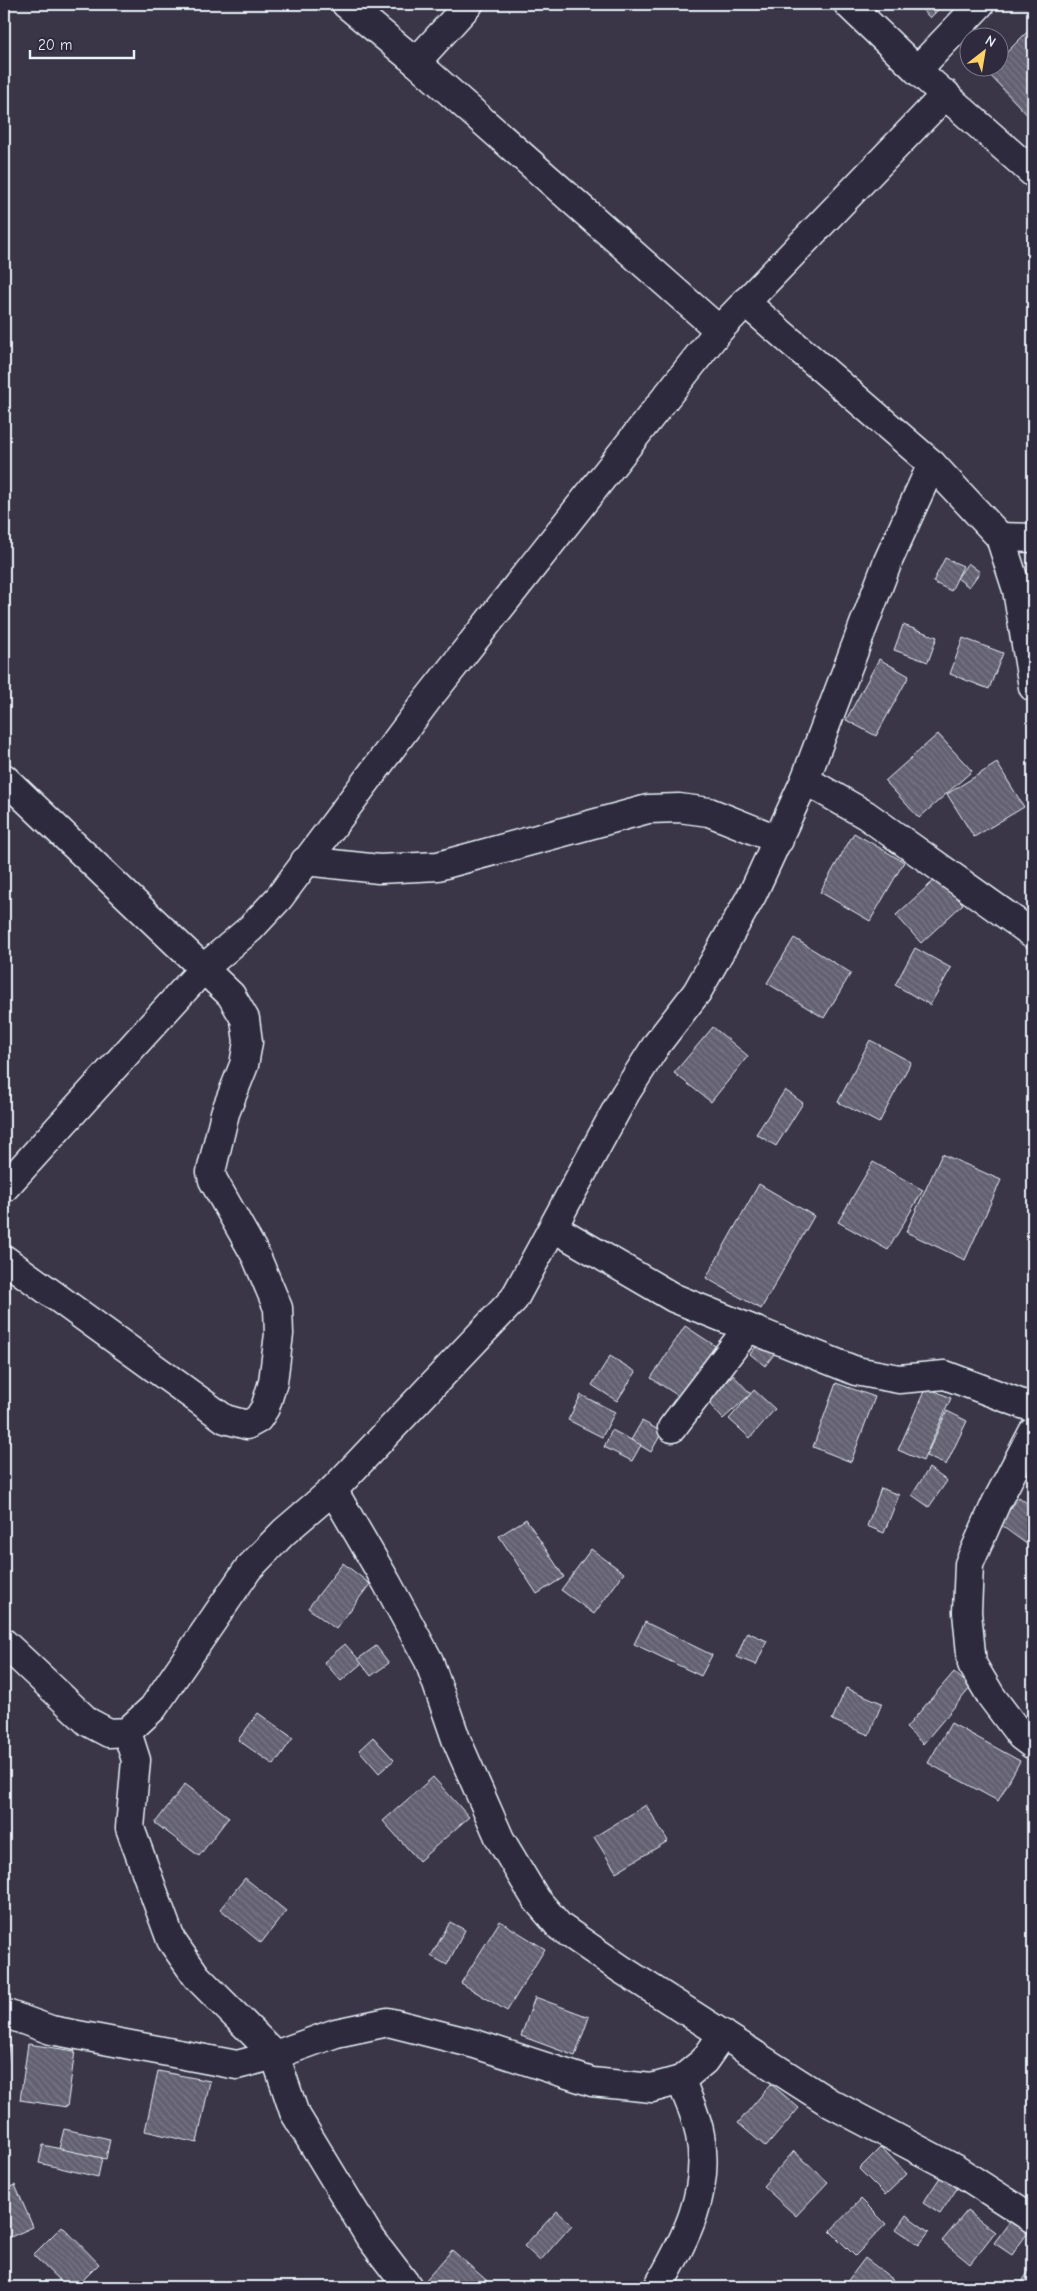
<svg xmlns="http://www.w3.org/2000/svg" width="1037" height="2291" font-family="'Comic Neue',sans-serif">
<defs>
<pattern id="building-back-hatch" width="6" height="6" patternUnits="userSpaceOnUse" patternTransform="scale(1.25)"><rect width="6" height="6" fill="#636171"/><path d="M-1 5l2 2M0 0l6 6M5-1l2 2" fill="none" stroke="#797886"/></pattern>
</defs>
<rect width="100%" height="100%" fill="#3a3648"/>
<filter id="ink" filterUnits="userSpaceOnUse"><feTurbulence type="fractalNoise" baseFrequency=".02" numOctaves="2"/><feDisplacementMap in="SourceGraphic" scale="10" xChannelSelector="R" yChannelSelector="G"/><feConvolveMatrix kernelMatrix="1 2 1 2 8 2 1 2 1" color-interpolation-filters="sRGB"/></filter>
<g filter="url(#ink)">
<g fill="url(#building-back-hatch)" stroke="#e8f1f8">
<path d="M 917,4 L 944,4 L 930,18 Z"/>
<path d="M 1033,26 L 1033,121 L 986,71 L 990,68 L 1000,68 L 1000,59 Z"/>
<path d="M 945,558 L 963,566 L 951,591 L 933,582 Z"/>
<path d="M 968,563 L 980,572 L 969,587 L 957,578 Z"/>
<path d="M 903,625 L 937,637 L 928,662 L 894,650 Z"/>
<path d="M 963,638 L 1003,653 L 989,689 L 950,674 Z"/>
<path d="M 879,659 L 909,676 L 876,736 L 846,720 Z"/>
<path d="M 938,734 L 972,771 L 919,818 L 885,781 Z"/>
<path d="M 997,763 L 1024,807 L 974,837 L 947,794 Z"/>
<path d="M 854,833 L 904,862 L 870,921 L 820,892 Z"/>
<path d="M 938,877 L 963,904 L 921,943 L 896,915 Z"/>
<path d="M 794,938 L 851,973 L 824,1018 L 767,983 Z"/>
<path d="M 915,948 L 951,968 L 930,1005 L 895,985 Z"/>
<path d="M 713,1027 L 748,1056 L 711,1102 L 674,1073 Z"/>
<path d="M 870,1040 L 911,1062 L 879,1123 L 838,1102 Z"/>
<path d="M 785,1090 L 803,1103 L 776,1146 L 756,1134 Z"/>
<path d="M 942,1154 L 1001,1180 L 965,1260 L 906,1232 Z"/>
<path d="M 873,1162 L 923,1190 L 888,1250 L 838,1222 Z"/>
<path d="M 759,1184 L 814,1216 L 761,1309 L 706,1278 Z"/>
<path d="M 685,1326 L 717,1347 L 683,1399 L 651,1378 Z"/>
<path d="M 761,1341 L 775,1353 L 765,1366 L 750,1354 Z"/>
<path d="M 610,1356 L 636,1372 L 617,1401 L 592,1385 Z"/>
<path d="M 733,1375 L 751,1394 L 723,1419 L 706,1400 Z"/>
<path d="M 836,1383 L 875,1397 L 851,1462 L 813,1447 Z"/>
<path d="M 926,1387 L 951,1398 L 923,1461 L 898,1450 Z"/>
<path d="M 754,1390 L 775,1409 L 750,1438 L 729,1419 Z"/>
<path d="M 581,1395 L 615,1412 L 602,1437 L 568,1420 Z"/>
<path d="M 947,1411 L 967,1421 L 946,1465 L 926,1456 Z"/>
<path d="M 642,1421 L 662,1432 L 651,1452 L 631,1440 Z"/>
<path d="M 612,1430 L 641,1445 L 632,1461 L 604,1447 Z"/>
<path d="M 929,1468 L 947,1481 L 929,1507 L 912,1495 Z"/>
<path d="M 881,1488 L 899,1495 L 884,1533 L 867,1526 Z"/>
<path d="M 1019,1497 L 1033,1508 L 1033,1538 L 1028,1545 L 999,1524 Z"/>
<path d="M 526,1519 L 564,1577 L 537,1594 L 499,1536 Z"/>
<path d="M 591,1549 L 624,1573 L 594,1614 L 561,1590 Z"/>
<path d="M 343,1563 L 370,1584 L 336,1629 L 308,1608 Z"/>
<path d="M 645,1622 L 712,1655 L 701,1676 L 634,1644 Z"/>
<path d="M 747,1632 L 767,1641 L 756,1665 L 737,1657 Z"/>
<path d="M 345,1644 L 362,1663 L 341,1681 L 324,1662 Z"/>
<path d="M 376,1646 L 389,1663 L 371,1676 L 358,1659 Z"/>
<path d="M 954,1672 L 971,1687 L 923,1744 L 906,1728 Z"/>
<path d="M 846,1688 L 882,1703 L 869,1735 L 832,1720 Z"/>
<path d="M 258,1713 L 293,1738 L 274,1765 L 238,1740 Z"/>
<path d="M 951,1723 L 1020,1761 L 998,1801 L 928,1763 Z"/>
<path d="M 373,1737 L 394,1760 L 379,1773 L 359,1750 Z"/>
<path d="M 433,1777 L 469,1817 L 419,1861 L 383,1821 Z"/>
<path d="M 185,1784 L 229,1817 L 199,1856 L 155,1823 Z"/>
<path d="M 646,1805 L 668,1841 L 616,1872 L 594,1837 Z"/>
<path d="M 245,1878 L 286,1911 L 261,1943 L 220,1909 Z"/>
<path d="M 500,1921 L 545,1949 L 507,2011 L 461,1983 Z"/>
<path d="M 450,1922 L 465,1930 L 447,1965 L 431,1956 Z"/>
<path d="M 535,1997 L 589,2017 L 575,2056 L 521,2036 Z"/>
<path d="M 4,2044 L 9,2045 L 5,2077 L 4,2077 Z"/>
<path d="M 28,2044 L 75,2051 L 67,2107 L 20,2100 Z"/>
<path d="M 158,2071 L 210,2081 L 197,2143 L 145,2131 Z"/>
<path d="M 771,2084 L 799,2108 L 766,2147 L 738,2123 Z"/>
<path d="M 64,2129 L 110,2139 L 106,2159 L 59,2149 Z"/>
<path d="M 43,2145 L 102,2158 L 98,2177 L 39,2163 Z"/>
<path d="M 881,2147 L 907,2174 L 885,2195 L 859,2169 Z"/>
<path d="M 794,2151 L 828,2182 L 796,2216 L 763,2186 Z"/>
<path d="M 943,2173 L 960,2184 L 940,2214 L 923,2203 Z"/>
<path d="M 15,2185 L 33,2227 L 4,2240 L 4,2189 Z"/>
<path d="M 861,2199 L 886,2224 L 855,2256 L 830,2231 Z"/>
<path d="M 557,2211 L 572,2225 L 540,2261 L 524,2246 Z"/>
<path d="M 967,2211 L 995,2232 L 970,2264 L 942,2241 Z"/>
<path d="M 906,2215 L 929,2232 L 919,2245 L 896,2229 Z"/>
<path d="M 1014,2216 L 1031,2228 L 1012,2255 L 994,2243 Z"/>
<path d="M 62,2226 L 99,2264 L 76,2287 L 66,2287 L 33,2255 Z"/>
<path d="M 452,2250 L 494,2287 L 430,2287 L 424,2282 Z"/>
<path d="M 865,2258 L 895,2281 L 890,2287 L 843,2287 Z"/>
<path d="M 1033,2264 L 1033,2287 L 1019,2287 Z"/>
</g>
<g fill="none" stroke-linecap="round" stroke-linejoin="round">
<defs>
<g id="minor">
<path d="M 346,4 L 416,62 L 719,330"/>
<path d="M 848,4 L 917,70 L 1033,173"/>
<path d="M 416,62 L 469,4"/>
<path d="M 917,70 L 980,4"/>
<path d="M 745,302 L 932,464 L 1000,537 L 1017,590 L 1033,687"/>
<path d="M 1000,537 L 1033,538"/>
<path d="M 4,778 L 231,995 L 245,1019 L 248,1042 L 244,1065 L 225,1113 L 211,1172 L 213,1180 L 256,1256 L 278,1308 L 279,1334 L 273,1382 L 265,1408 L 258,1419 L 247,1425 L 225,1419 L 4,1259"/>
<path d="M 805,780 L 866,815 L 1033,934"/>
<path d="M 305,861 L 379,869 L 438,866 L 648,809 L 679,808 L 709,812 L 779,840"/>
<path d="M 4,1188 L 204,968 L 251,928 L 279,898 L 427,700 L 719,330 L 946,94"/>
<path d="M 554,1228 L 674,1298 L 856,1371 L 899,1379 L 945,1375 L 1033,1408"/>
<path d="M 672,1428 L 748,1328"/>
<path d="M 1033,1432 L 996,1503 L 969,1564 L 967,1612 L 972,1664 L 991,1696 L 1021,1736 L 1033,1745"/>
<path d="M 333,1490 L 387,1583 L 429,1661 L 456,1739 L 500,1839 L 536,1899 L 560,1927 L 621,1969 L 830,2103 L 957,2170 L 1033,2219"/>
<path d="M 4,1643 L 88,1722 L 109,1733 L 127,1732 L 153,1708 L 248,1569 L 284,1532 L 333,1490 L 514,1299 L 625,1094 L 657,1044 L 697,992 L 753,893 L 805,780 L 888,561 L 932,464"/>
<path d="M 127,1732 L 136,1760 L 130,1828 L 171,1940 L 197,1977 L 275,2055 L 294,2112 L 369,2236 L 408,2287"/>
<path d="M 4,2013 L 51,2030 L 237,2065 L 275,2055 L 336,2033 L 388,2022 L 475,2044 L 592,2082 L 652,2088 L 681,2080 L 704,2061 L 723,2034"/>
<path d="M 658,2287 C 685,2240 711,2191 700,2135 C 697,2116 687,2098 681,2080"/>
</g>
</defs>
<use href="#minor" stroke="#e8f1f8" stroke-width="31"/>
<use href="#minor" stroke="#2f2a3d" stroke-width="28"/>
</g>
</g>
<rect width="1037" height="2291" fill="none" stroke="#2f2a3d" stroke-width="20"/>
<rect x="10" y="10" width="1017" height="2271" fill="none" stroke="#e8f1f8" stroke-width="2" filter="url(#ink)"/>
<g transform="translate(984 52) rotate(31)"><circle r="24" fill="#2f2a3d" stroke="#797a88"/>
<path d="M0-4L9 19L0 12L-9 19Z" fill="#ffd166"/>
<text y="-8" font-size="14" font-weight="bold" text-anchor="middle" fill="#e8f1f8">N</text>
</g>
<path d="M30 50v8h104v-8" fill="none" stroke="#e8f1f8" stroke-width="2.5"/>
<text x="38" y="50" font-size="15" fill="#e8f1f8" stroke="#2f2a3d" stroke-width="4" paint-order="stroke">20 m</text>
</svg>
